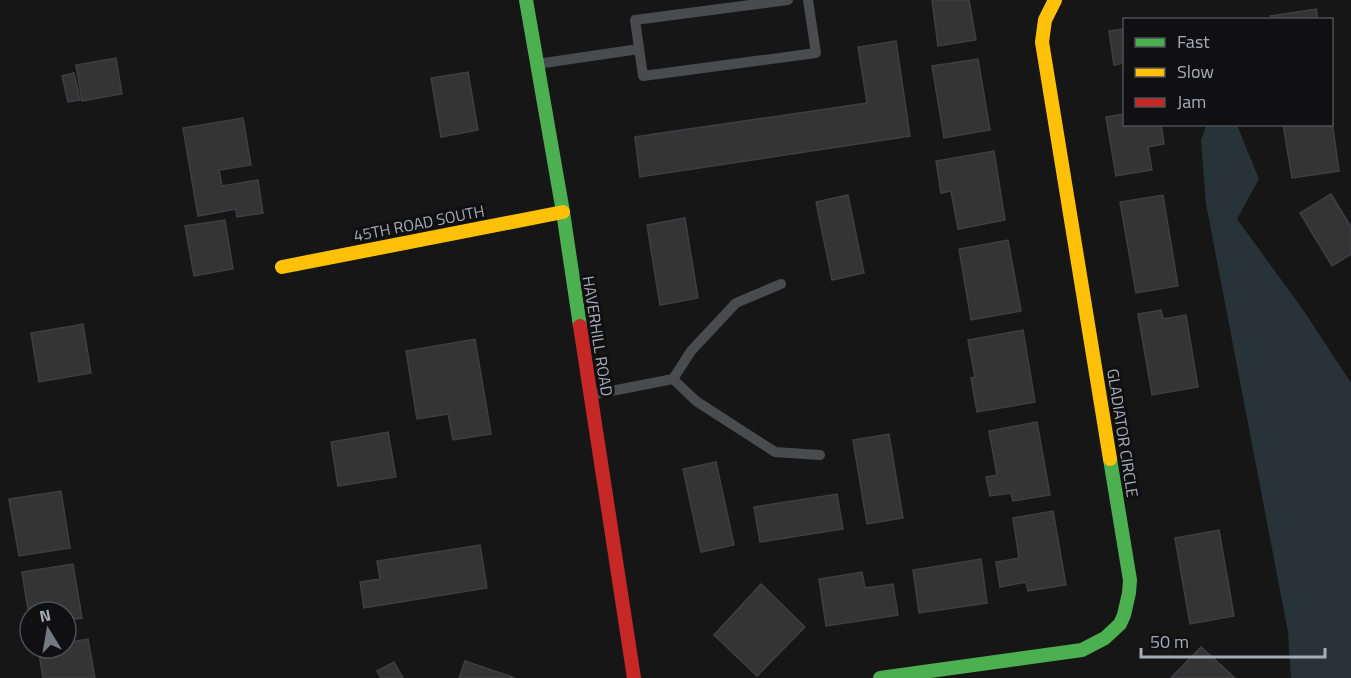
<svg xmlns="http://www.w3.org/2000/svg" width="1351" height="678" font-family="'Titillium Web',sans-serif">
<rect width="100%" height="100%" fill="#161616"/>
<path fill="#283239" d="M 1207,124 L 1237,125 L 1259,179 L 1237,219 L 1304,311 L 1351,383 L 1351,678 L 1291,678 L 1288,632 L 1206,204 L 1201,140 Z"/>
<g fill="#343435" stroke="#3e3f42" stroke-width="1.5">
<path d="M 932,0 L 969,0 L 976,40 L 938,46 Z"/>
<path d="M 1316,9 L 1318,20 L 1270,20 L 1270,16 Z"/>
<path d="M 1124,29 L 1124,63 L 1114,65 L 1109,31 Z"/>
<path d="M 896,41 L 910,136 L 640,177 L 635,137 L 867,103 L 858,47 Z"/>
<path d="M 116,58 L 122,94 L 82,101 L 76,65 Z"/>
<path d="M 978,59 L 990,130 L 944,138 L 932,66 Z"/>
<path d="M 468,72 L 478,130 L 441,137 L 431,78 Z"/>
<path d="M 74,73 L 80,100 L 68,102 L 62,76 Z"/>
<path d="M 1124,114 L 1124,124 L 1161,124 L 1164,144 L 1148,147 L 1152,170 L 1116,176 L 1106,117 Z"/>
<path d="M 243,118 L 251,165 L 219,170 L 222,186 L 258,180 L 263,213 L 237,217 L 236,209 L 198,216 L 183,128 Z"/>
<path d="M 1332,121 L 1339,171 L 1292,178 L 1283,124 L 1332,124 Z"/>
<path d="M 994,151 L 1005,220 L 958,229 L 951,191 L 941,193 L 936,161 Z"/>
<path d="M 1331,194 L 1351,227 L 1351,254 L 1332,266 L 1300,213 Z"/>
<path d="M 848,195 L 864,273 L 832,280 L 816,202 Z"/>
<path d="M 1163,195 L 1178,286 L 1136,293 L 1120,202 Z"/>
<path d="M 685,218 L 698,298 L 660,305 L 647,225 Z"/>
<path d="M 225,220 L 233,269 L 194,276 L 185,226 Z"/>
<path d="M 1008,240 L 1021,311 L 971,320 L 959,249 Z"/>
<path d="M 1161,310 L 1163,319 L 1186,315 L 1198,387 L 1152,395 L 1138,314 Z"/>
<path d="M 83,324 L 91,373 L 39,382 L 31,333 Z"/>
<path d="M 1023,330 L 1035,402 L 977,412 L 971,378 L 975,377 L 968,340 Z"/>
<path d="M 475,339 L 491,434 L 453,440 L 448,414 L 417,419 L 406,351 Z"/>
<path d="M 1037,422 L 1050,495 L 1013,501 L 1011,493 L 990,496 L 986,477 L 997,475 L 989,431 Z"/>
<path d="M 388,432 L 396,477 L 338,486 L 331,442 Z"/>
<path d="M 889,434 L 903,518 L 867,524 L 853,440 Z"/>
<path d="M 716,462 L 734,545 L 701,552 L 683,469 Z"/>
<path d="M 61,491 L 70,548 L 19,556 L 9,499 Z"/>
<path d="M 837,494 L 843,529 L 760,542 L 754,507 Z"/>
<path d="M 1053,511 L 1066,585 L 1028,591 L 1026,582 L 1000,587 L 996,562 L 1019,558 L 1013,518 Z"/>
<path d="M 1219,530 L 1234,616 L 1190,624 L 1175,538 Z"/>
<path d="M 480,545 L 487,588 L 364,608 L 360,582 L 380,579 L 377,561 Z"/>
<path d="M 981,559 L 987,603 L 919,613 L 913,570 Z"/>
<path d="M 73,564 L 82,618 L 66,620 L 66,612 L 30,612 L 30,622 L 22,572 Z"/>
<path d="M 862,572 L 865,588 L 893,584 L 898,615 L 826,626 L 819,579 Z"/>
<path d="M 761,584 L 805,627 L 757,676 L 714,635 Z"/>
<path d="M 88,639 L 95,678 L 43,678 L 38,648 L 66,648 L 66,643 Z"/>
<path d="M 1201,647 L 1235,678 L 1171,678 Z"/>
<path d="M 465,661 L 515,678 L 459,678 Z"/>
<path d="M 394,662 L 403,678 L 381,678 L 377,671 Z"/>
</g>
<g fill="none" stroke-linecap="round" stroke-linejoin="round">
<g stroke="#4a4b4f" stroke-width="10">
<path d="M 788,0 L 635,20 L 643,76 L 816,53 L 808,0"/>
<path d="M 537,64 L 639,49"/>
<path d="M 673,379 L 691,351 L 736,303 L 781,284"/>
<path d="M 591,395 L 673,379 L 696,401 L 775,452 L 820,455"/>
</g>
<g stroke="#4caf50" stroke-width="14">
<path d="M 526,0 L 563,212 L 580,326"/>
<path d="M 880,678 L 1082,650 L 1105,638 L 1120,624 L 1124,615 L 1129,593 L 1130,580 L 1110,459"/>
</g>
<g stroke="#ffc107" stroke-width="14">
<path d="M 1055,0 L 1045,20 L 1042,42 L 1110,459"/>
<path d="M 282,267 L 563,212"/>
</g>
<path stroke="#c62828" stroke-width="14" d="M 580,326 L 634,678"/>
</g>
<g text-anchor="middle" stroke-width="6" stroke-linejoin="round" paint-order="stroke">
<g font-size="16" fill="#a6adb8" stroke="#101012">
<text transform="translate(419 223) rotate(-11)" y="6">45TH ROAD SOUTH</text>
<text transform="translate(598 336) rotate(81)" y="6">HAVERHILL ROAD</text>
<text transform="translate(1123 433) rotate(81)" y="6">GLADIATOR CIRCLE</text>
</g>
</g>
<rect x="1123" y="18" width="210" height="108" fill="#101012" stroke="#4c4f54" stroke-width="1.5"/>
<rect x="1135" y="38" width="30" height="9" fill="#4caf50" stroke="#4c4f54" stroke-width="1.5"/>
<text x="1177" y="48" font-size="18" fill="#a6adb8">Fast</text>
<rect x="1135" y="68" width="30" height="9" fill="#ffc107" stroke="#4c4f54" stroke-width="1.5"/>
<text x="1177" y="78" font-size="18" fill="#a6adb8">Slow</text>
<rect x="1135" y="98" width="30" height="9" fill="#c62828" stroke="#4c4f54" stroke-width="1.5"/>
<text x="1177" y="108" font-size="18" fill="#a6adb8">Jam</text>
<g transform="translate(48 630) rotate(349)"><circle r="28" fill="#101012" stroke="#4c4f54" stroke-width="1.5"/>
<path d="M0-4.5L10 22L0 15L-10 22Z" fill="#74787f"/>
<text y="-9" font-size="16" font-weight="bold" text-anchor="middle" fill="#a6adb8">N</text>
</g>
<path d="M1141 648v9h184v-9" fill="none" stroke="#a6adb8" stroke-width="3"/>
<text x="1150" y="648" font-size="18" fill="#a6adb8" stroke="#101012" stroke-width="4.5" paint-order="stroke">50 m</text>
</svg>
